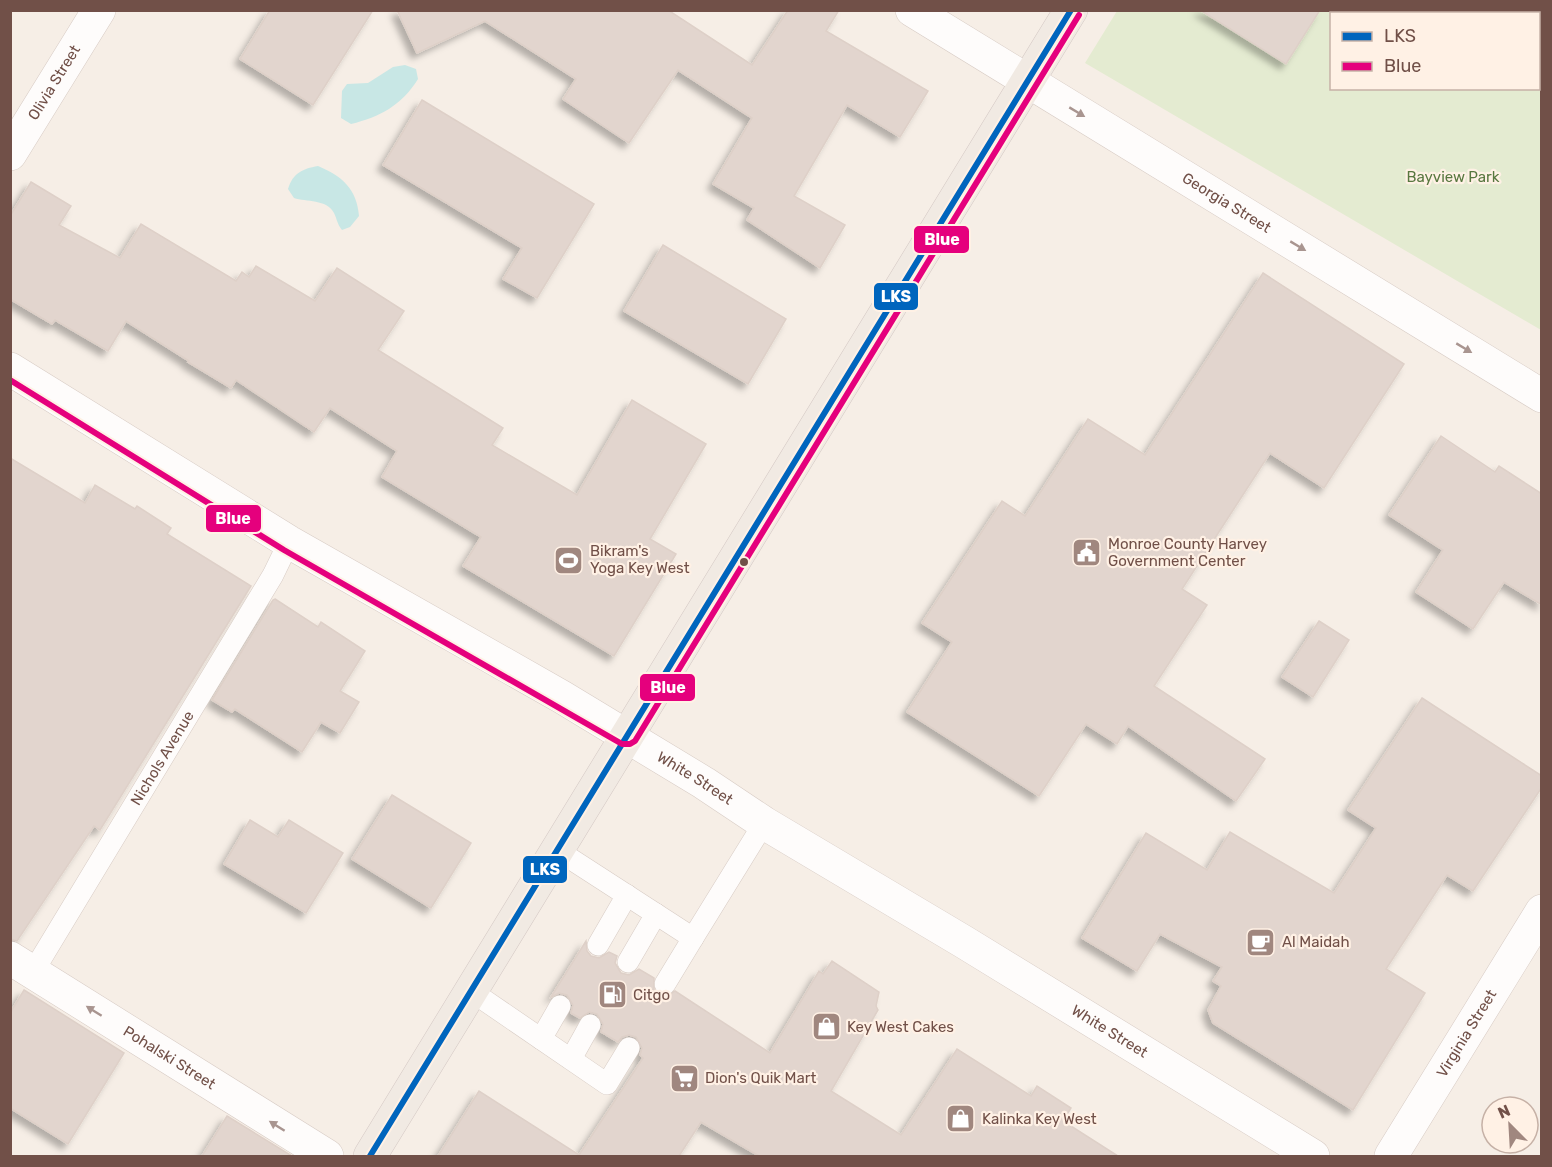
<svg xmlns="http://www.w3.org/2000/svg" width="1552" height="1167" font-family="Rubik,sans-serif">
<defs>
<filter id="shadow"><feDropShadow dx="-5.5" dy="5.5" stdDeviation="3" flood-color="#0004"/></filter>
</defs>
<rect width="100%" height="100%" fill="#f6eee6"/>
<path fill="#e4ebd1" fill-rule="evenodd" d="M 1117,11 L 1541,11 L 1541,330 L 1085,63 ZM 1332,14 L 1538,14 L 1538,88 L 1332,88 Z"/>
<g fill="#c8e7e5">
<path d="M 405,65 L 416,69 L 418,79 C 402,105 380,117 351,124 L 341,118 L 342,91 L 347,84 L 368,83 L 393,67 Z"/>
<path d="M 318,166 C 342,176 357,189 359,216 L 350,227 L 342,230 C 337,224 337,219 334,213 C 327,199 306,202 294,198 L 288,189 C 293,173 302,169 318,166 Z"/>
</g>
<g fill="#e2d5ce" stroke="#ded0c8" stroke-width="1.5" filter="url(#shadow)">
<path d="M 270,10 L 373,10 L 313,105 L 240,59 Z"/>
<path d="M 397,10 L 668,10 L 752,65 L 788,10 L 839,10 L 826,31 L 928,91 L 900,137 L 847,105 L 794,196 L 845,225 L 820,268 L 747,220 L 754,208 L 713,184 L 752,118 L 678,70 L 629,143 L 563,99 L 576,79 L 485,21 L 417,53 Z"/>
<path d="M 1200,10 L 1320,10 L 1286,64 Z"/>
<path d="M 422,100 L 594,204 L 537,298 L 503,279 L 522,248 L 383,165 Z"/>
<path d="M 31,182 L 71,206 L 59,225 L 120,258 L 141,224 L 236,281 L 242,272 L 249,277 L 256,266 L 315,301 L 337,268 L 404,311 L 378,350 L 503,428 L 492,445 L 577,495 L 632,400 L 706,444 L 650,539 L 676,554 L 614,656 L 463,566 L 481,537 L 382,477 L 397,451 L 330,408 L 314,432 L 236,380 L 231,388 L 188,362 L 189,361 L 126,321 L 108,351 L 55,320 L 52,324 L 10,299 L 10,216 Z"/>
<path d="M 663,245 L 786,319 L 748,384 L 624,311 Z"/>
<path d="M 1263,273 L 1404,364 L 1324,488 L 1270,453 L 1182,589 L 1207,605 L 1154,686 L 1265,759 L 1236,801 L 1128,726 L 1117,744 L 1086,724 L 1039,796 L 907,712 L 952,642 L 922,623 L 1002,501 L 1025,516 L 1088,419 L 1145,455 Z"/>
<path d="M 1441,436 L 1495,472 L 1499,466 L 1542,494 L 1542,605 L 1504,582 L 1473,629 L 1416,592 L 1443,550 L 1389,515 Z"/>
<path d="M 10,458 L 85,503 L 95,485 L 135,509 L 137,506 L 171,528 L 167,534 L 251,586 L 100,830 L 94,826 L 17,941 L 10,939 Z"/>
<path d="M 275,599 L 318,627 L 321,622 L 365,651 L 340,691 L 359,702 L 340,733 L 321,722 L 302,752 L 235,709 L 232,712 L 212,700 L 273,600 Z"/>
<path d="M 1319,621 L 1349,640 L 1313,697 L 1282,677 Z"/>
<path d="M 1422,698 L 1542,776 L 1542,787 L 1473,891 L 1447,875 L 1386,969 L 1425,993 L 1353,1110 L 1213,1023 L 1208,1010 L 1221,986 L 1213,981 L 1222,967 L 1160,934 L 1137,971 L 1082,938 L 1146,833 L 1207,870 L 1230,832 L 1334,893 L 1376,828 L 1348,810 Z"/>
<path d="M 392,795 L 471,843 L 431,908 L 352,859 Z"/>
<path d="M 250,820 L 278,837 L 289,820 L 343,853 L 306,913 L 224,864 Z"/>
<path d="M 586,941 L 587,951 L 591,956 L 599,958 L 609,952 L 617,956 L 615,963 L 621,973 L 629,975 L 639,969 L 654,978 L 654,990 L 658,995 L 665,997 L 675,991 L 770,1053 L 819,971 L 823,974 L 832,961 L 879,992 L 876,1006 L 878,1010 L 831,1091 L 901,1135 L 957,1049 L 1031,1096 L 1037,1086 L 1071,1108 L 1063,1121 L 1118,1156 L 759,1156 L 701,1122 L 679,1156 L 438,1156 L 479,1091 L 579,1155 L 643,1058 L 640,1055 L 642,1048 L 636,1037 L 629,1035 L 622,1037 L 618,1042 L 601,1032 L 603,1024 L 597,1014 L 589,1012 L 580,1018 L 571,1013 L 573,1005 L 567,995 L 559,993 L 551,997 Z"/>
<path d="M 24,990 L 124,1053 L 68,1144 L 10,1108 L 10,1013 Z"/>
<path d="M 227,1116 L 292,1156 L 202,1156 Z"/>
</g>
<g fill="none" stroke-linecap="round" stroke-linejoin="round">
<defs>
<g id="service">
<path d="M 557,850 L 693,938 L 764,823"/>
<path d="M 598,945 L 627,895"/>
<path d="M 628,962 L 656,914"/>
<path id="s1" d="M 33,972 L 273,575 L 289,542"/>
<path d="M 665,984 L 693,938"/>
<path d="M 471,991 L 607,1084 L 629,1048"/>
<path d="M 541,1039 L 560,1006"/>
<path d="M 571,1059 L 590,1025"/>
</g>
<g id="minor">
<path id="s2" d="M 912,10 L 1542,396"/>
<path id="s3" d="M 10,154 L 99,10"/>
<path id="s4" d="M 10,958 L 327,1156"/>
<path id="s5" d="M 1391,1156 L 1542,911"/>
</g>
<g id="tertiary">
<path id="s6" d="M 10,369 L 289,542 L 562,697 L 704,783 L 764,823 L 964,942 L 1313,1156"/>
</g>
<path id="primary" d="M 370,1156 L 1071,10"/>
</defs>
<use href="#service" stroke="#d7cbc4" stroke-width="22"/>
<use href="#minor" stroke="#d7cbc4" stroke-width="34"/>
<use href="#tertiary" stroke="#d7cbc4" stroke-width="34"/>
<use href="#primary" stroke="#d4c8c4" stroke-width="34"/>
<use href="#service" stroke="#fefcfb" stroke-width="21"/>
<use href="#minor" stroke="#fefcfb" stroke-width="33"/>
<use href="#tertiary" stroke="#fefcfb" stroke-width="33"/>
<use href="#primary" stroke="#f1eae3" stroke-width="33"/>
<defs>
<path id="bus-1" d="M 370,1156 L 1071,10"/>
<path id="bus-2" d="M 10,380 L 284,550 L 622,744 L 630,744 L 635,741 L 1079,15"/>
</defs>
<use href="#bus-1" stroke="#fff1e5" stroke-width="10"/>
<use href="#bus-2" stroke="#fff1e5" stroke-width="10"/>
<use href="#bus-1" stroke="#0065bd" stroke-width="6"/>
<use href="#bus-2" stroke="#e5007d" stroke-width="6"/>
</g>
<defs><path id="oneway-solid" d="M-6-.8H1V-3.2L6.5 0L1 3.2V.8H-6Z" transform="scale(1.5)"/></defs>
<g fill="#a99590">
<use href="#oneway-solid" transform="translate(1077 112) rotate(31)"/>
<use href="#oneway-solid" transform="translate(1298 246) rotate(31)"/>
<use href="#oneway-solid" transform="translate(1464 348) rotate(31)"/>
<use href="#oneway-solid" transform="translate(94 1011) rotate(-148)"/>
<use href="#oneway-solid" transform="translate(277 1126) rotate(-148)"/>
</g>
<defs>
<symbol id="civic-square" viewBox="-11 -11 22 22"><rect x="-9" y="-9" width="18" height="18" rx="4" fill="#a0877f" stroke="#fff1e5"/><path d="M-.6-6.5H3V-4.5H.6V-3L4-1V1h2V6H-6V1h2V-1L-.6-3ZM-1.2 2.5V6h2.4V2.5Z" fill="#fff"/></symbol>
<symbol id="stadium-square" viewBox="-11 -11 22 22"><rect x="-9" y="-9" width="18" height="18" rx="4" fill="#a0877f" stroke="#fff1e5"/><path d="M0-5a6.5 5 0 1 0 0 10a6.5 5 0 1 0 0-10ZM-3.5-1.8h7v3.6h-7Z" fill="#fff"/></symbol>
<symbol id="cafe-square" viewBox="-11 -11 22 22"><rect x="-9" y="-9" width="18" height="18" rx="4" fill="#a0877f" stroke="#fff1e5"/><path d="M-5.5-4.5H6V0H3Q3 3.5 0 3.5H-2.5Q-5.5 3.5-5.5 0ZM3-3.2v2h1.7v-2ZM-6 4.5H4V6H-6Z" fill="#fff"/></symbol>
<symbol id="fuel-square" viewBox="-11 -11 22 22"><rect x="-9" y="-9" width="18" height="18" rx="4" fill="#a0877f" stroke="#fff1e5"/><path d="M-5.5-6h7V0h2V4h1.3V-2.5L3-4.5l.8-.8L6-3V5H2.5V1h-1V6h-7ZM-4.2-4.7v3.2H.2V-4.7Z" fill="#fff"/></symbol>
<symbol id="shop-square" viewBox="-11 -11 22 22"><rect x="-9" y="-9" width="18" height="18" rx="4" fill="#a0877f" stroke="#fff1e5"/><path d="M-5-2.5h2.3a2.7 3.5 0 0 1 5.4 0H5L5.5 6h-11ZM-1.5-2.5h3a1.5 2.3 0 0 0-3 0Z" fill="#fff"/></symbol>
<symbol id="supermarket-square" viewBox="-11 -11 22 22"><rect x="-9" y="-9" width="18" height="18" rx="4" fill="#a0877f" stroke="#fff1e5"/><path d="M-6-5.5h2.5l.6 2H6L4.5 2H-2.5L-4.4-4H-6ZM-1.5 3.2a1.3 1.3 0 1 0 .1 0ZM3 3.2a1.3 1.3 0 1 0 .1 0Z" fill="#fff"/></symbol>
</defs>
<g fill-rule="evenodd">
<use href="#civic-square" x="1070" y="536" width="33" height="33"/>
<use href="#stadium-square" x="552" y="544" width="33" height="33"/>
<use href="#cafe-square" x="1244" y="926" width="33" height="33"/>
<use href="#fuel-square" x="596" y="978" width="33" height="33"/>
<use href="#shop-square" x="810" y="1010" width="33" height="33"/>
<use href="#supermarket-square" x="668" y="1062" width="33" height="33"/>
<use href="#shop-square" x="944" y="1102" width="33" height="33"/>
</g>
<circle fill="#715048" stroke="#fff1e5" stroke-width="2" cx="744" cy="562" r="5"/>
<g text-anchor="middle" stroke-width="4.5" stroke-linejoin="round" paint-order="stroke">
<g font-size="15" fill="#715048" stroke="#fff1e5">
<text dy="5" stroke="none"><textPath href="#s3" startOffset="84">Olivia Street</textPath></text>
<text dy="5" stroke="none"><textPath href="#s2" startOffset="369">Georgia Street</textPath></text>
<text dy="5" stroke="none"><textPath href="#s1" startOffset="250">Nichols Avenue</textPath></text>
<text dy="5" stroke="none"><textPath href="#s6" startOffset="798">White Street</textPath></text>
<text dy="5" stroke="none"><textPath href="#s6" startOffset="1284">White Street</textPath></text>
<text dy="5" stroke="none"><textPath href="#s5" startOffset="144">Virginia Street</textPath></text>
<text dy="5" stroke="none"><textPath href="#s4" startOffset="188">Pohalski Street</textPath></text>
</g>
<g font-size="15" fill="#597840" stroke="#fff1e5">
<text x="1453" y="182">Bayview Park</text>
</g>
<g font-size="15" fill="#715048" stroke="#fff1e5" text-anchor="start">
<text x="1108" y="549">Monroe County Harvey<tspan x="1108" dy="17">Government Center</tspan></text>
<text x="590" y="556">Bikram's<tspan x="590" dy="17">Yoga Key West</tspan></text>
<text x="1282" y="947">Al Maidah</text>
<text x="633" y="1000">Citgo</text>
<text x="847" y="1032">Key West Cakes</text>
<text x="705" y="1083">Dion's Quik Mart</text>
<text x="982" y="1124">Kalinka Key West</text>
</g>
</g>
<g stroke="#fff1e5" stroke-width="2">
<rect x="913" y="225" width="57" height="29" rx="6" fill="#e5007d"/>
<rect x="873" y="282" width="46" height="29" rx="6" fill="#0065bd"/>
<rect x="205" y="504" width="57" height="29" rx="6" fill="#e5007d"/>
<rect x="639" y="673" width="57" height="29" rx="6" fill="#e5007d"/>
<rect x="522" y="855" width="46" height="29" rx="6" fill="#0065bd"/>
</g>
<g font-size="16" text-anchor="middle" font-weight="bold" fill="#fff">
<text x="942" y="245">Blue</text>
<text x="896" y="302">LKS</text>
<text x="233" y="524">Blue</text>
<text x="668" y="693">Blue</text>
<text x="545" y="875">LKS</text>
</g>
<rect width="1552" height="1167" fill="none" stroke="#715048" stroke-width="24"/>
<rect x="1330" y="12" width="210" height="78" fill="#fff1e5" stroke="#c6b1a6" stroke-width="1.5"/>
<rect x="1342" y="32" width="30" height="9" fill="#0065bd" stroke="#c6b1a6" stroke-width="1.5"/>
<text x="1384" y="42" font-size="18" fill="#715048">LKS</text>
<rect x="1342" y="62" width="30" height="9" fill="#e5007d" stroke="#c6b1a6" stroke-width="1.5"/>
<text x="1384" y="72" font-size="18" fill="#715048">Blue</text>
<g transform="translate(1510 1125) rotate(336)"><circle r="28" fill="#fff1e5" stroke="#c6b1a6" stroke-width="1.5"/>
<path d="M0-4.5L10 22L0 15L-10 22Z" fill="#a0877f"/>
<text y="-9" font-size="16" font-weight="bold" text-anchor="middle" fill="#715048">N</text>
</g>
</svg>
